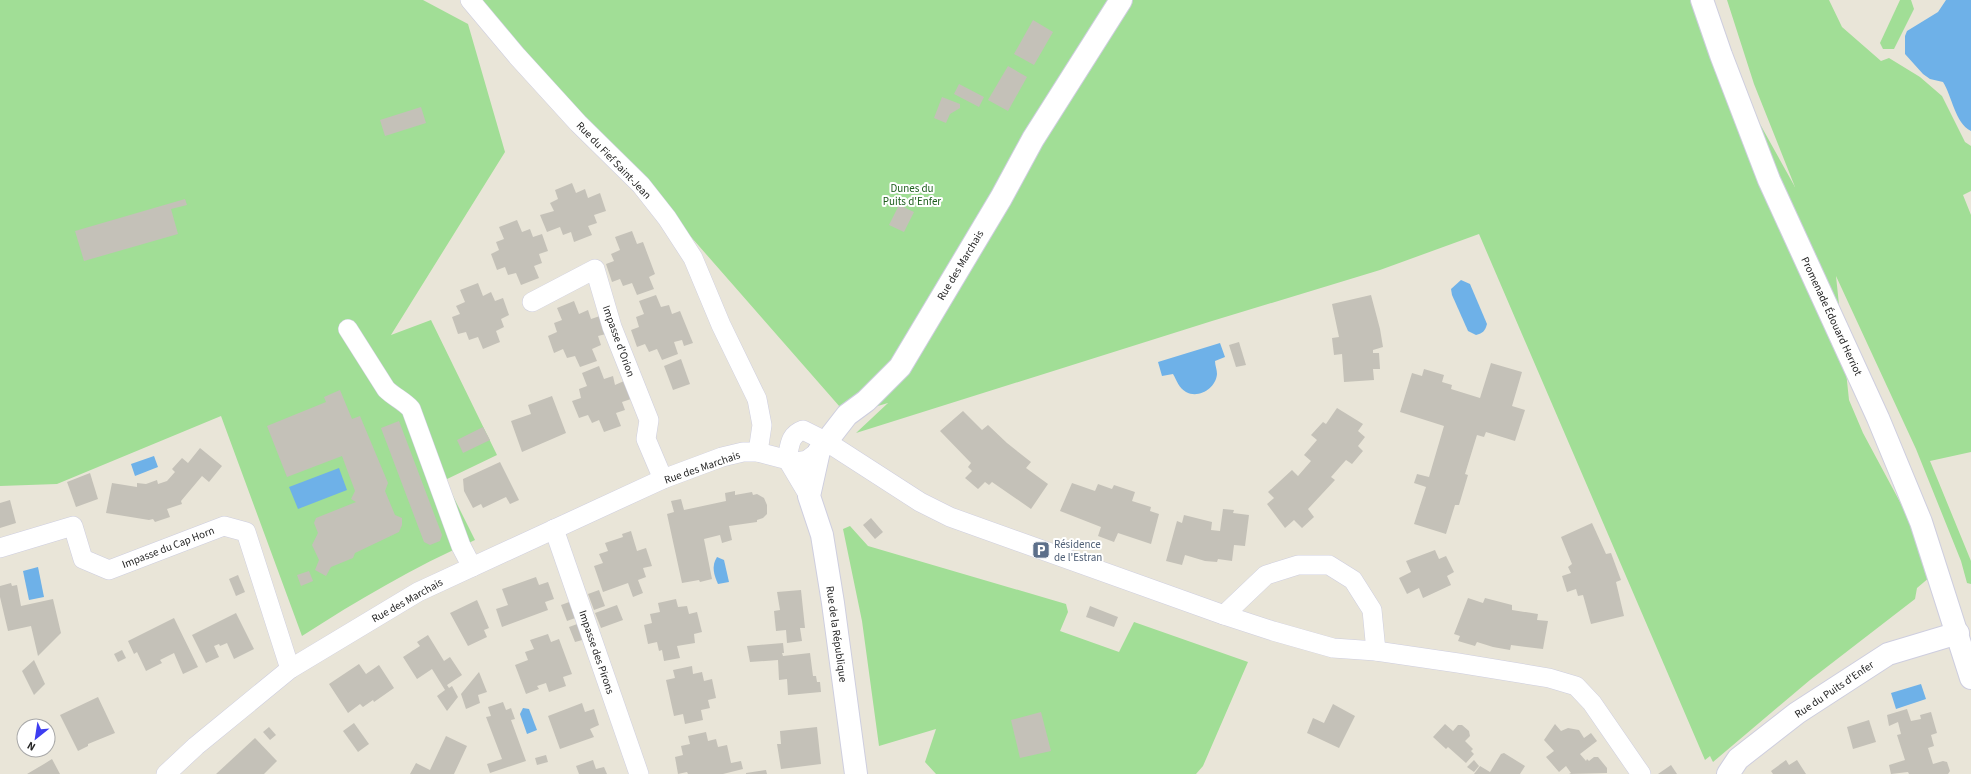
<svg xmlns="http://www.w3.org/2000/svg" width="1971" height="774" font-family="'Source Sans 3',sans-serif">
<rect width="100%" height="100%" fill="#e9e5d8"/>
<g fill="#a1de96">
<path d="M 0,0 L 423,0 L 468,24 L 505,152 L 391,335 L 431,320 L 497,455 L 445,480 L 475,540 C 414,567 358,600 302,636 L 221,416 L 57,484 L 0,486 Z"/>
<path d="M 462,0 L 1691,0 L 1795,187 L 1754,84 L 1727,0 L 1829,0 L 1842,27 L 1881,61 L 1889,58 L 1920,77 L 1942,96 L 1965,142 L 1971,146 L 1971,191 L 1963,195 L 1971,215 L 1971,452 L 1930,461 L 1971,561 L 1971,584 L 1967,583 L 1961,561 L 1916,449 L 1836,276 L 1849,400 L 1863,433 L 1937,571 L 1917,588 L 1915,599 L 1810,680 L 1713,762 L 1710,756 L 1705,760 L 1479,234 L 1380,270 L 1212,321 L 856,433 L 888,403 L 847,415 L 600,133 Z"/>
<path d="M 1900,0 L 1911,0 L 1914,9 L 1894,49 L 1883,49 L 1880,43 Z"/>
<path d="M 850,526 L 868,546 L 1066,604 L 1068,612 L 1060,631 L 1119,652 L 1134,622 L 1248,662 L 1203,766 L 1196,774 L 936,774 L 925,762 L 936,729 L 879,746 L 862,621 L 843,529 Z"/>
</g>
<g fill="#6eb1e8">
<path d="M 1946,0 L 1971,0 L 1971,131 C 1955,123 1952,96 1943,82 L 1930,79 L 1923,74 L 1905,54 L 1905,36 L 1907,31 L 1938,12 Z"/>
<path d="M 1461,280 L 1470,284 L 1487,324 C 1485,331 1483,333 1476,335 L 1468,331 L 1452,295 L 1451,289 Z"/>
<path d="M 1220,343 L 1225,357 L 1215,361 C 1215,365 1217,370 1217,374 C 1216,388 1199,399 1186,392 C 1179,388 1177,381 1173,374 L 1162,376 L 1158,362 Z"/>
<path d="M 154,456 L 158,467 L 135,476 L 131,464 Z"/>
<path d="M 339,468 L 347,490 L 298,509 L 289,487 Z"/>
<path d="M 717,557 L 724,560 L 729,582 L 718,584 C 714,575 711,566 717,557 Z"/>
<path d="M 38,567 L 44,597 L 29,600 L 23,571 Z"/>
<path d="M 1921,684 L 1926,699 L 1896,709 L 1891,693 Z"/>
<path d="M 523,708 L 529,709 L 537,730 L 527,734 L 520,714 Z"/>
</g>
<g fill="#c4c1b8">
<path d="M 1033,20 L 1053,32 L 1034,65 L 1014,54 Z"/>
<path d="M 1008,66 L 1027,77 L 1008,111 L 988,100 Z"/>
<path d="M 959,84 L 984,97 L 979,107 L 954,94 Z"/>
<path d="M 942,97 L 960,104 L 960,108 L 950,114 L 946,123 L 934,118 Z"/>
<path d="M 421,107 L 426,123 L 385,136 L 380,120 Z"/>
<path d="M 572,183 L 576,193 L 585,189 L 588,198 L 600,193 L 606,211 L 594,215 L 597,223 L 588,226 L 592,235 L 574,242 L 571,232 L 563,235 L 560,227 L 547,232 L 540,215 L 554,211 L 550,203 L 558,199 L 555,190 Z"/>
<path d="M 185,199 L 187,205 L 171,209 L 178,234 L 84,261 L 75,231 Z"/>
<path d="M 899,205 L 914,212 L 904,232 L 889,225 Z"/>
<path d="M 517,220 L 522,232 L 530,229 L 533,237 L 542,234 L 548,251 L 539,254 L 542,263 L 534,266 L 539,278 L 521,285 L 516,273 L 508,275 L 505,267 L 497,270 L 491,254 L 499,250 L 496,242 L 504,239 L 499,227 Z"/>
<path d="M 632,231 L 637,244 L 643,242 L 655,274 L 649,277 L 654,289 L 637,295 L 632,283 L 623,286 L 620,279 L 612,282 L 606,264 L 614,261 L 611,254 L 620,250 L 615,237 Z"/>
<path d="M 478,283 L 483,296 L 491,292 L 495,301 L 503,298 L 509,315 L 501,319 L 504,327 L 496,331 L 500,342 L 483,349 L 478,337 L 469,340 L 466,332 L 458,334 L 452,317 L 460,314 L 456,306 L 465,302 L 460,290 Z"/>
<path d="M 656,295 L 661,307 L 669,305 L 672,314 L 680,311 L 693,343 L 684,346 L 682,340 L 674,342 L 678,354 L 662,360 L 657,349 L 649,352 L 645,344 L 637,347 L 631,330 L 639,327 L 636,317 L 644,314 L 639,301 Z"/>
<path d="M 1371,295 L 1380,329 L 1383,347 L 1373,350 L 1373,353 L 1379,353 L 1380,369 L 1373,369 L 1374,380 L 1344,382 L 1342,354 L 1334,355 L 1332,338 L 1339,337 L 1332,304 Z"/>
<path d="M 574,301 L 579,314 L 588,310 L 591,319 L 600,316 L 606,334 L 598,336 L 601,345 L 592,349 L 597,361 L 580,367 L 575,356 L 567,358 L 563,349 L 554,353 L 548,336 L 557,332 L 554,323 L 562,320 L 557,308 Z"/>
<path d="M 1239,342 L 1246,365 L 1236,367 L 1229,345 Z"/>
<path d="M 681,359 L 690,384 L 673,390 L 664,366 Z"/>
<path d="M 1491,363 L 1522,372 L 1512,406 L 1525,410 L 1515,441 L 1486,432 L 1484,437 L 1477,435 L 1465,474 L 1468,475 L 1459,505 L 1455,505 L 1446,534 L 1414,524 L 1426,487 L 1414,483 L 1417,474 L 1429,477 L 1444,426 L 1400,412 L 1412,373 L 1422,376 L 1424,369 L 1444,375 L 1442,382 L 1452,385 L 1451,389 L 1480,398 Z"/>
<path d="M 599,366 L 604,379 L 613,376 L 615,385 L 624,381 L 631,399 L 622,402 L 625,410 L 616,413 L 621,426 L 604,432 L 599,420 L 592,423 L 588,415 L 579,418 L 572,401 L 581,398 L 579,389 L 587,386 L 582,373 Z"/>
<path d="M 340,390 L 352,419 L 360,416 L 388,483 L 385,491 L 395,515 L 402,518 L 402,525 L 399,532 L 355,553 L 353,558 L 331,567 L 326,576 L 315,570 L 319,560 L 312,545 L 318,533 L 314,523 L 316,518 L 356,502 L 351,499 L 355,491 L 342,456 L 287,477 L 267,426 L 326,402 L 324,397 Z"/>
<path d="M 552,396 L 566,433 L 522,452 L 511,421 L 531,414 L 528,405 Z"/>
<path d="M 1337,408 L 1363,424 L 1358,431 L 1365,437 L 1358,446 L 1363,451 L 1352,464 L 1346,460 L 1331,477 L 1335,480 L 1308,509 L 1314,517 L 1302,528 L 1294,520 L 1285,528 L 1267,504 L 1274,498 L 1268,492 L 1292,470 L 1298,476 L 1311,461 L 1304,455 L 1317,440 L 1311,435 L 1323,422 L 1326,424 Z"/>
<path d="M 963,411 L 982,430 L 988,425 L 1007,443 L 1031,462 L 1026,468 L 1048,484 L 1031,509 L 992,482 L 989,485 L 985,482 L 978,489 L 965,478 L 972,471 L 968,467 L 971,463 L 940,431 Z"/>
<path d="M 399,421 L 442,535 L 440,541 L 430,545 L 424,542 L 381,428 Z"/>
<path d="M 483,427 L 490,440 L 463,453 L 457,440 Z"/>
<path d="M 200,448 L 222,466 L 209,482 L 202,476 L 181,501 L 182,504 L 167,509 L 170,517 L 155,522 L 153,519 L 149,520 L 106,513 L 112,483 L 137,487 L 137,483 L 146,484 L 157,480 L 158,484 L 167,481 L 175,472 L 172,469 L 182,458 L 188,463 Z"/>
<path d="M 500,462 L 519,500 L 510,504 L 506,497 L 483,508 L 481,504 L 473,508 L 464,491 L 463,479 Z"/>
<path d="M 90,473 L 98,499 L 76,507 L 67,482 Z"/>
<path d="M 1072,483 L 1095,491 L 1098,484 L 1112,489 L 1114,485 L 1135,492 L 1132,501 L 1151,507 L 1150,511 L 1159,514 L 1151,544 L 1118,533 L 1114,542 L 1098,536 L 1101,527 L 1060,511 Z"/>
<path d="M 735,491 L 735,495 L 752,492 L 753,495 L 757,494 L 764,498 L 767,505 L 767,514 L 763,518 L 757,520 L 757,522 L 729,526 L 732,540 L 722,543 L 720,535 L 704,539 L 712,579 L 700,582 L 699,580 L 682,583 L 667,514 L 674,512 L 671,501 L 681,499 L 684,510 L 726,501 L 725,493 Z"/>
<path d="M 10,500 L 16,523 L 0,528 L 0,503 Z"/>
<path d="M 1223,509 L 1234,510 L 1233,513 L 1249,515 L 1245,546 L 1234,545 L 1232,561 L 1218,559 L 1217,562 L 1205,561 L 1185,555 L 1182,565 L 1166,561 L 1177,521 L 1182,523 L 1184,515 L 1212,522 L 1211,530 L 1220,531 Z"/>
<path d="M 871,518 L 883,532 L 875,539 L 863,525 Z"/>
<path d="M 1592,523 L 1606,554 L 1611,553 L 1621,580 L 1616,582 L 1624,616 L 1591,624 L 1583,595 L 1578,596 L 1576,589 L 1567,592 L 1562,576 L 1571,573 L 1568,567 L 1572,564 L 1561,537 Z"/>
<path d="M 631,531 L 637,551 L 646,548 L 652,566 L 643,568 L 646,577 L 638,580 L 643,593 L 633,597 L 628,583 L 603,592 L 594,566 L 603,563 L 599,554 L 608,551 L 605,543 L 623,537 L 622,534 Z"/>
<path d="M 1435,550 L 1439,559 L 1446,556 L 1454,572 L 1447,576 L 1451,585 L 1423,598 L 1419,588 L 1407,594 L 1399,578 L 1411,572 L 1406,561 Z"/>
<path d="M 309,571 L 313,581 L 301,586 L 297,575 Z"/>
<path d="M 238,575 L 245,592 L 236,596 L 229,579 Z"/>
<path d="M 536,577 L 539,585 L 548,582 L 554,599 L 545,602 L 548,610 L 502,627 L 496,609 L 508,605 L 502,589 Z"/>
<path d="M 11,583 L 12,586 L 17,585 L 21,606 L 53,599 L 61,633 L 38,656 L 31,626 L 8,631 L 0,597 L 0,586 Z"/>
<path d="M 599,590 L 605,606 L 594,610 L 588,594 Z"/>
<path d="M 801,590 L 805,628 L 800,628 L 802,641 L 787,643 L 786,630 L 776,631 L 774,611 L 780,610 L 777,592 Z"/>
<path d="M 1468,598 L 1483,603 L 1485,598 L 1512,605 L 1512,610 L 1538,614 L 1537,620 L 1548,621 L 1543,649 L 1511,645 L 1510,650 L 1493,647 L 1477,642 L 1475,646 L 1458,641 L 1460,636 L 1454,634 Z"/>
<path d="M 676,599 L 678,607 L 687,606 L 689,614 L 697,612 L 702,632 L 694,634 L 695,643 L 677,646 L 680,658 L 664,661 L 662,650 L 659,651 L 657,642 L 648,644 L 644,625 L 652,623 L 650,614 L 660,612 L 658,603 Z"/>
<path d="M 477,600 L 489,628 L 484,630 L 487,637 L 468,646 L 450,613 Z"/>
<path d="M 572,601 L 578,617 L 567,621 L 561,605 Z"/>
<path d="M 617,605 L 623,620 L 601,628 L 595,613 Z"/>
<path d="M 1090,606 L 1118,617 L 1114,627 L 1086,617 Z"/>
<path d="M 236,613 L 254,649 L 234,659 L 227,643 L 220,646 L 219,644 L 214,646 L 219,657 L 206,663 L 192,635 Z"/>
<path d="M 174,618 L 198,667 L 183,674 L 174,653 L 160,660 L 162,663 L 146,671 L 137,652 L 134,654 L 128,641 Z"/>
<path d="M 580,623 L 586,639 L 575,642 L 569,627 Z"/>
<path d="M 548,634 L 551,642 L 559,639 L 572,674 L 563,677 L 566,686 L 549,692 L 546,683 L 537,686 L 539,689 L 526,694 L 515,665 L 528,660 L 525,652 L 534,649 L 530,640 Z"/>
<path d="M 428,635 L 444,661 L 450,657 L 462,675 L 447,685 L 449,688 L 452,686 L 458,697 L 447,711 L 437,696 L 445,690 L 432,669 L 417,679 L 403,657 L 420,646 L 417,642 Z"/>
<path d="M 783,643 L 784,653 L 782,653 L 783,656 L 810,653 L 813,676 L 816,676 L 817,682 L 820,682 L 821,692 L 788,695 L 787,679 L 779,680 L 778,660 L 750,662 L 747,646 Z"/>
<path d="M 122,650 L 126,658 L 118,662 L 114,654 Z"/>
<path d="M 34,660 L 45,684 L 34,695 L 22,671 Z"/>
<path d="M 359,664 L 366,674 L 379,665 L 394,688 L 374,702 L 373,700 L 363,707 L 360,704 L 348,713 L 329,684 Z"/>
<path d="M 692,666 L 693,674 L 702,672 L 704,681 L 712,679 L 716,698 L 708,700 L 710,708 L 701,710 L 703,720 L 685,724 L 683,714 L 674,716 L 666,680 L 675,678 L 673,670 Z"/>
<path d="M 479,672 L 487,692 L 478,695 L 480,703 L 466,709 L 461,694 Z"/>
<path d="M 98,697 L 115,733 L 88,744 L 88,746 L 78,751 L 60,715 Z"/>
<path d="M 503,702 L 506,710 L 511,708 L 515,719 L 511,720 L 526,761 L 490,773 L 487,764 L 502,759 L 486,717 L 491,716 L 488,707 Z"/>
<path d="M 582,703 L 585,712 L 594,709 L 599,725 L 590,729 L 594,737 L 560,749 L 548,716 Z"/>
<path d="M 1333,704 L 1355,716 L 1339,748 L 1307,733 L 1313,718 L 1324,723 Z"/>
<path d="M 1907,709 L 1911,721 L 1921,719 L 1920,715 L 1931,712 L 1937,733 L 1931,735 L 1934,746 L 1928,748 L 1933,764 L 1943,761 L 1947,762 L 1950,771 L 1948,774 L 1909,774 L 1908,772 L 1891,774 L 1889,765 L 1905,760 L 1897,735 L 1901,734 L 1898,722 L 1889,726 L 1887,715 Z"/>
<path d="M 1041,712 L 1051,751 L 1020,758 L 1011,720 Z"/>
<path d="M 1869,720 L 1876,742 L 1853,749 L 1847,727 Z"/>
<path d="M 354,723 L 369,744 L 358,752 L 343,731 Z"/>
<path d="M 1445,724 L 1453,731 L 1458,725 L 1462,725 L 1469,731 L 1470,736 L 1465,741 L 1473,749 L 1471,751 L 1474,754 L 1466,763 L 1448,747 L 1446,749 L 1433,737 Z"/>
<path d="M 1555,724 L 1561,731 L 1568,728 L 1579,730 L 1584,738 L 1591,733 L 1597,741 L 1580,754 L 1586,761 L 1587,759 L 1589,761 L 1594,757 L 1598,757 L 1607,768 L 1607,773 L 1569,774 L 1571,773 L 1566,766 L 1559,772 L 1546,757 L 1554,751 L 1544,740 Z"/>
<path d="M 269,727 L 276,735 L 270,740 L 263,732 Z"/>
<path d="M 817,727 L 821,764 L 781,769 L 777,744 L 781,744 L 780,731 Z"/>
<path d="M 706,732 L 708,741 L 716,739 L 718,747 L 727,745 L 731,763 L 741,761 L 743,769 L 723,774 L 688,774 L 687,772 L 678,774 L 675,757 L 683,755 L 681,746 L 690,744 L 688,736 Z"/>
<path d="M 446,736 L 467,746 L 454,774 L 410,774 L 416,763 L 430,770 Z"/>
<path d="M 255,738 L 277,761 L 264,774 L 216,774 Z"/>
<path d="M 1504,753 L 1525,766 L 1520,774 L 1474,774 L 1480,766 L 1490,772 L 1501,754 Z"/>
<path d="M 546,755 L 548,762 L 537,765 L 535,758 Z"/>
<path d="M 52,759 L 60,774 L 27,774 L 44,764 Z"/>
<path d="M 593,760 L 596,769 L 604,767 L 607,774 L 579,774 L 576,766 Z"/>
<path d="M 1474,760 L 1479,766 L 1474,772 L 1467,767 Z"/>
<path d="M 1786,760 L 1789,765 L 1797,760 L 1806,774 L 1773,774 L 1771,771 Z"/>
<path d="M 1671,765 L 1677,774 L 1658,774 Z"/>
<path d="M 766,770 L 767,774 L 746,774 L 746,773 Z"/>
</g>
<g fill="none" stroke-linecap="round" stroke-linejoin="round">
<defs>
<g id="street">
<path d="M 470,0 L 517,56 L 578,123 L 641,185 L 667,218 L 693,258 L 721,325 L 757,399 L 762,425 L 758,452"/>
<path d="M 532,302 L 595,269 L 612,327 L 649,420 L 646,439 L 663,479"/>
<path d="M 348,329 L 386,389 C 394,397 404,401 411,409 L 461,546 L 472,567"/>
<path d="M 787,459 C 790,446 789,435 803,430 L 827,442 L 920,502 L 950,517 L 1224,615 L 1273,631 L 1333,648 L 1376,651 L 1458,663 L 1549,678 L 1576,686 L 1592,703 L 1641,774"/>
<path d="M 787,459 L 809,496"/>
<path d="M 554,529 L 639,774"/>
<path d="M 0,548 L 73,526 L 83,559 L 109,570 L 224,526 L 246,532 L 290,669"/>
<path d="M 1224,615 L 1266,575 L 1298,565 L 1329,565 L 1353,580 L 1372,610 L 1376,651"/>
<path d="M 166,774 L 196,746 L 290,669 L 418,592 L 663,479 L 722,457 L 743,452 L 758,452 L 796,462 L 807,460 L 819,451"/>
</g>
<g id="secondary">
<path d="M 1702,0 L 1721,55 L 1769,180 L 1878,418 L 1921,522 L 1971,678"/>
<path d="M 856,774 L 833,603 L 822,535 L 809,496 L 819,451 L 847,415 L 866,401 L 900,367 L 1001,198 L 1033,139 L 1121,0"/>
<path d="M 1728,774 L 1738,759 L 1797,713 L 1888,654 L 1958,633"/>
</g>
</defs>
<use href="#street" stroke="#cecedf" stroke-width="20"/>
<use href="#secondary" stroke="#cecedf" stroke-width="24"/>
<use href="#street" stroke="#fff" stroke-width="19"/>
<use href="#secondary" stroke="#fff" stroke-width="22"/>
</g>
<defs>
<symbol id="parking-square" viewBox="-11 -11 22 22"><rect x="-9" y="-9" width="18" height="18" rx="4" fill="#5c6f8a" stroke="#fff"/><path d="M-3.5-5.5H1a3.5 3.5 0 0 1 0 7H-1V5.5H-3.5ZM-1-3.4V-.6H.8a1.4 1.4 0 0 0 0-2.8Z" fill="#fff"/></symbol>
</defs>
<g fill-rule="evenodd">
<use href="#parking-square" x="1031" y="540" width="20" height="20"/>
</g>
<g text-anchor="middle" stroke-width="4" stroke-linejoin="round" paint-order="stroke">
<g font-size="11" fill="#262626" stroke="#fff">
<text transform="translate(614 160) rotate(46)" y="4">Rue du Fief Saint-Jean</text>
<text transform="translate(960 265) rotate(-59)" y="4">Rue des Marchais</text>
<text transform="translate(1832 316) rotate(65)" y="4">Promenade Édouard Herriot</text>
<text transform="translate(619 341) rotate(70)" y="4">Impasse d'Orion</text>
<text transform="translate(702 467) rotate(-19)" y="4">Rue des Marchais</text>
<text transform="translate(168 547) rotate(-21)" y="4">Impasse du Cap Horn</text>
<text transform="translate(407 600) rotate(-29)" y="4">Rue des Marchais</text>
<text transform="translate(837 634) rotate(82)" y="4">Rue de la République</text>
<text transform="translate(597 652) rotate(71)" y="4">Impasse des Pirons</text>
<text transform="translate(1834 689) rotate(-34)" y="4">Rue du Puits d'Enfer</text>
</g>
<g font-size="11" fill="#1d5e1c" stroke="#fff">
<text x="912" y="192">Dunes du<tspan x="912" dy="13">Puits d'Enfer</tspan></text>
</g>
<g font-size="11" fill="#4e5e75" stroke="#fff" text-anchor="start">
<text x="1054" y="548">Résidence<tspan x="1054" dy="13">de l'Estran</tspan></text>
</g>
</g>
<g transform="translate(36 738) rotate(210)"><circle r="19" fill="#ffffff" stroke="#a8a8a8"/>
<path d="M0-3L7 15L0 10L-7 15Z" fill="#3d3df1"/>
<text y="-6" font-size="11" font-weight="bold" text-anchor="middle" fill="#262626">N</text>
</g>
</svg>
